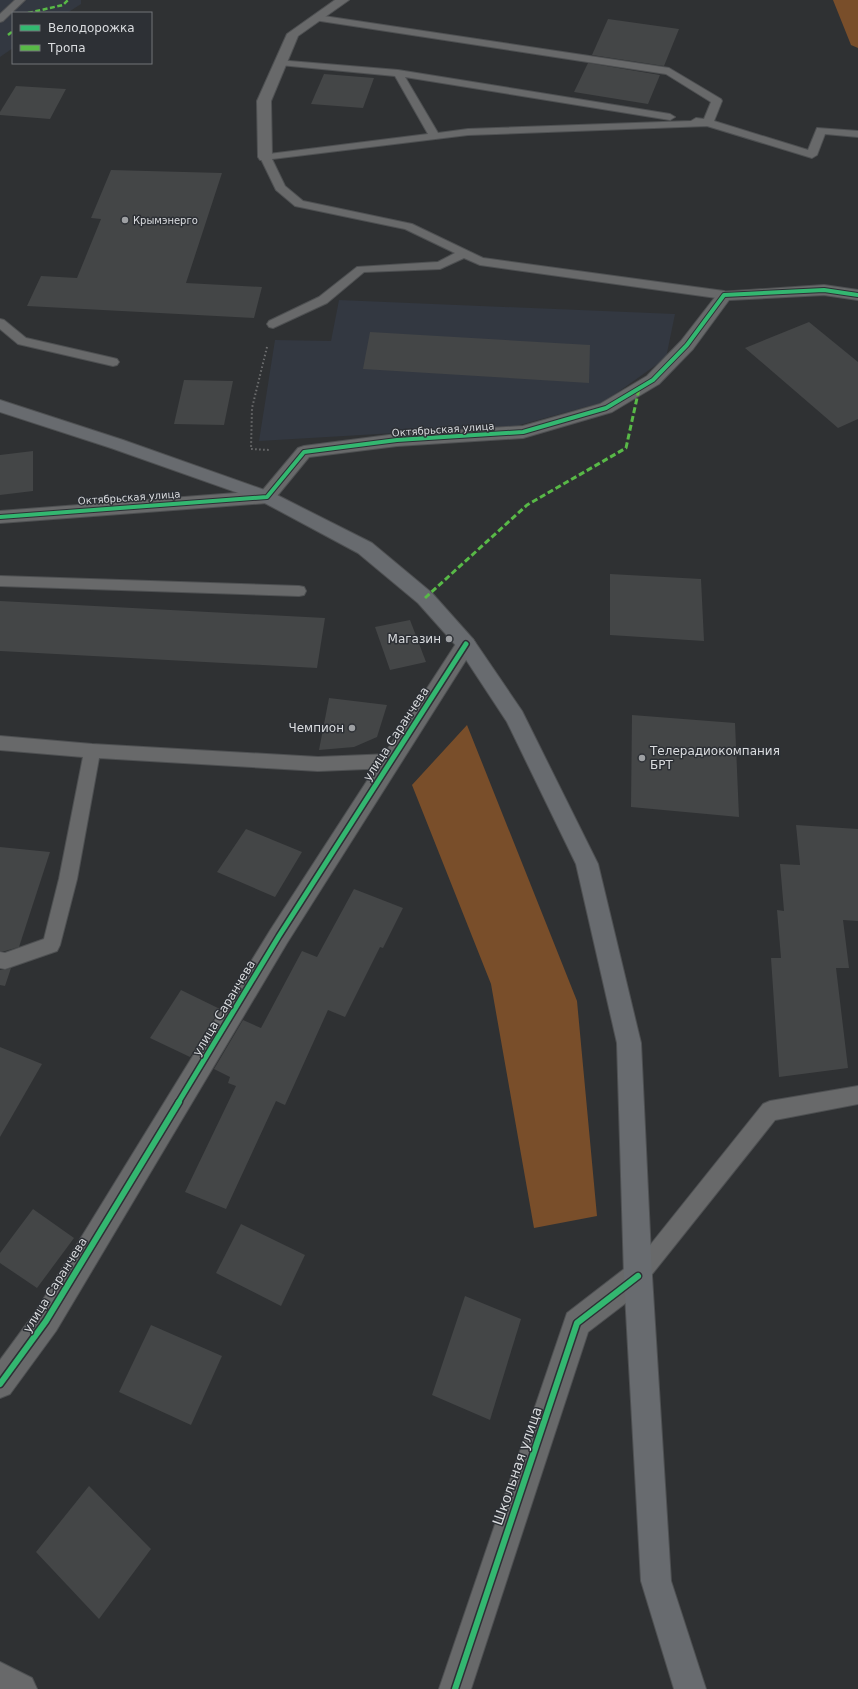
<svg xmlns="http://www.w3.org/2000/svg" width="858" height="1689" font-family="'DejaVu Sans',sans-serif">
<rect width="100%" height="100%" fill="#2f3133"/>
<g fill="#333841">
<path d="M 0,0 L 81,0 L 81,4 L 67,13 L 13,13 L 13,48 L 0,57 Z"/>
<path d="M 339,300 L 675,314 L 666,358 L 604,402 L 516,426 L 259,441 L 275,340 L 331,341 Z"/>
</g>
<g fill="#794e2a">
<path d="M 833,0 L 858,0 L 858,48 L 851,45 Z"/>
<path d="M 467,725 L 577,1001 L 597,1216 L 534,1228 L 491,984 L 412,785 Z"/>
</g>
<g fill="#444647">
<path d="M 608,19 L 679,29 L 664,66 L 592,55 Z"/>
<path d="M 588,63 L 660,75 L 648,104 L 574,92 Z"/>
<path d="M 324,74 L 374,78 L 363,108 L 311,104 Z"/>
<path d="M 16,86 L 66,89 L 50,119 L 0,115 L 0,112 Z"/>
<path d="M 111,170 L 222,173 L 186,283 L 262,287 L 254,318 L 27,306 L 41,276 L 77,278 L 101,219 L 91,218 Z"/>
<path d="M 809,322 L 858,362 L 858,419 L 838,428 L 745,348 Z"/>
<path d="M 370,332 L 590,345 L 589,383 L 363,369 Z"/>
<path d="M 184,380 L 233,381 L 224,425 L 174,424 Z"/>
<path d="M 33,451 L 33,491 L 0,495 L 0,455 Z"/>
<path d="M 610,574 L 701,579 L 704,641 L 610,635 Z"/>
<path d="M 0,601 L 325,618 L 317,668 L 0,651 Z"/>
<path d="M 410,620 L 426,662 L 390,670 L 375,627 Z"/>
<path d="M 329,698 L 387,705 L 377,737 L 354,747 L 319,750 Z"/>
<path d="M 632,715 L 735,723 L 739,817 L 631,807 Z"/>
<path d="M 796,825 L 858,829 L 858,921 L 843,920 L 849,968 L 836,968 L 848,1068 L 779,1077 L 771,958 L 781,958 L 777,910 L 784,911 L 780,864 L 800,865 Z"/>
<path d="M 246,829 L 302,852 L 275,897 L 217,872 Z"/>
<path d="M 0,847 L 50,852 L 19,947 L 5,951 L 0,951 Z"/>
<path d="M 354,889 L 403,908 L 383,948 L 380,947 L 345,1017 L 328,1010 L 285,1105 L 276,1101 L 226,1209 L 185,1192 L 236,1086 L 228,1083 L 230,1077 L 214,1069 L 243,1020 L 261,1028 L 302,951 L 317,957 Z"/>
<path d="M 11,968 L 5,986 L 0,985 L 0,970 L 5,970 Z"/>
<path d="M 181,990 L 220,1009 L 190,1057 L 150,1038 Z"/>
<path d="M 0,1047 L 42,1064 L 0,1137 Z"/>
<path d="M 33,1209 L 74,1238 L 37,1288 L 0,1263 L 0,1253 Z"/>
<path d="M 241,1224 L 305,1255 L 281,1306 L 216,1273 Z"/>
<path d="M 465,1296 L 521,1319 L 490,1420 L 432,1395 Z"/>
<path d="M 151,1325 L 222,1356 L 191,1425 L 119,1392 Z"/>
<path d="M 89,1486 L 151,1549 L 99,1619 L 36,1552 Z"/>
</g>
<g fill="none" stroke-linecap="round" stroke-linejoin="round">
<defs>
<g id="service">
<path d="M 15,0 L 25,0 L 3,21 L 0,22 L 0,14 Z"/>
<path d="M 317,15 L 669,68 L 721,99 L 722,101 L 714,121 L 808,150 L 817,128 L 858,131 L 858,137 L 825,134 L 817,155 L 812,158 L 707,126 L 468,135 L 272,159 L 285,186 L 303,201 L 412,224 L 483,258 L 724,291 L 730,295 L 724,299 L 480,265 L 464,258 L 440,269 L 364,272 L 327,303 L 273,328 L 269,327 L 267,324 L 269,321 L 319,297 L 357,267 L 438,262 L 455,253 L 405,229 L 295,206 L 276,190 L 260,157 L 261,155 L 428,134 L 395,76 L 280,65 L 275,62 L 277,60 L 398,70 L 670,114 L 675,117 L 670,120 L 405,77 L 438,133 L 468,129 L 691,121 L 696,118 L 704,119 L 711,102 L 666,74 L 314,20 L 312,18 Z"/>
<path d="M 0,319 L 4,320 L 26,338 L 113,358 L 117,359 L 119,362 L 117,365 L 113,366 L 18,344 L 0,329 Z"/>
<path d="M 0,576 L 299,586 L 304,587 L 306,591 L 304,595 L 299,596 L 0,586 Z"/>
<path d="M 0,736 L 92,744 L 318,757 L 391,754 L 397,756 L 399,761 L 397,766 L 391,768 L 318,771 L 99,758 L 77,879 L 60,945 L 57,951 L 5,969 L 0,968 L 0,952 L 5,953 L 44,939 L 59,879 L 83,757 L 0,750 Z"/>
<path d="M 858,1086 L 858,1104 L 775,1120 L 645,1283 L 638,1286 L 631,1283 L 628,1276 L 631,1269 L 763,1104 L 770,1101 Z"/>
</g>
<g id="minor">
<path d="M 335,0 L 349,0 L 298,36 L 271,101 L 272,157 L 270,160 L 260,160 L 258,157 L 257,101 L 287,34 Z"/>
<path d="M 824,285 L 858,290 L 858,300 L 824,295 L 729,300 L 693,349 L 659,384 L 612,412 L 523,438 L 397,446 L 309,457 L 273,501 L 267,503 L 0,523 L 0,511 L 262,491 L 298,448 L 304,446 L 397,434 L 523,426 L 600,404 L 647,376 L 681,341 L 719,292 Z"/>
<path d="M 466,636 L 473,639 L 476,644 L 473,649 L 287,943 L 56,1331 L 10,1394 L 0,1398 L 0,1360 L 36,1311 L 271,929 L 459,639 Z"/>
<path d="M 638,1262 L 648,1266 L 652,1276 L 648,1286 L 588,1332 L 471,1689 L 439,1689 L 567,1313 L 628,1266 Z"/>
<path d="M 0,1662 L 32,1678 L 37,1689 L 0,1689 Z"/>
</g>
<path id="secondary" d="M 0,400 L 123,440 L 273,493 L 372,543 L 432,593 L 473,639 L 522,711 L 598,864 L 641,1043 L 652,1276 L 671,1581 L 706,1689 L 674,1689 L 641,1581 L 624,1276 L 617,1043 L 576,864 L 507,722 L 459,649 L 418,603 L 358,553 L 261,501 L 111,448 L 0,412 Z"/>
</defs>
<use href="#service" stroke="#4e5052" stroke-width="2"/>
<use href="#minor" stroke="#4e5052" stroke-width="2"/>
<use href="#secondary" stroke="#4e5052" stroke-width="2"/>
<path stroke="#6d6e6f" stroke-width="2" stroke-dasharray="1.5 2.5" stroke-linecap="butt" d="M 267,347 L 252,408 L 251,449 L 270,450"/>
<use href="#service" fill="#68696a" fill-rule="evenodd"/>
<use href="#minor" fill="#68696a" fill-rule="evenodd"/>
<use href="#secondary" fill="#686b6f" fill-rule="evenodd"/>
<g stroke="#58b947" stroke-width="2.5" stroke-dasharray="5 2.5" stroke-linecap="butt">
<path d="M 28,13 L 63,5 L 68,0"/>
<path d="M 8,35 L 13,31"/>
</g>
<path stroke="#58b947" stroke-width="3" stroke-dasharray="6 3" stroke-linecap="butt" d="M 425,598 L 527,505 L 626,448 L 639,389"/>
<defs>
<path id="cycleway-far2" d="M 0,517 L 267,497 L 304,452 L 397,440 L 523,432 L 606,408 L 653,380 L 687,345 L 724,295 L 824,290 L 858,295"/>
<path id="cycleway-far1" d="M 178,1103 L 279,936 L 466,644"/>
<g id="cycleway">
<path d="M 0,1384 L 46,1321 L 179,1102"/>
<path d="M 455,1689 L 577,1323 L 638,1276"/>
</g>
</defs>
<use href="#cycleway-far2" stroke="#2d3035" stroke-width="6"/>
<use href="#cycleway-far1" stroke="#2d3035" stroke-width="8"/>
<use href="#cycleway" stroke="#2d3035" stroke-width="9"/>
<use href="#cycleway-far2" stroke="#33b770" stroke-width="4"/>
<use href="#cycleway-far1" stroke="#33b770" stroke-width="5"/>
<use href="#cycleway" stroke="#33b770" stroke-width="6"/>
</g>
<g fill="#9ea0a3" stroke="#2d3035" stroke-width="1.5">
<circle cx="125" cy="220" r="4"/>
<circle cx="449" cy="639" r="4"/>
<circle cx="352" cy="728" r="4"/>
<circle cx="642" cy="758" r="4"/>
</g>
<g text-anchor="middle" stroke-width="3" stroke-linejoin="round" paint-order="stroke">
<g font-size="10" fill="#dadcdf" stroke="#2d3035" text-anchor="start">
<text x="133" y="224">Крымэнерго</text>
</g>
<g font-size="10" fill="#dadcdf" stroke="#2d3035">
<text transform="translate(443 429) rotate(-4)" y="4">Октябрьская улица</text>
<text transform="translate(129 497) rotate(-4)" y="4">Октябрьская улица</text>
</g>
<g font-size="12" fill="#dadcdf" stroke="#2d3035" text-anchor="end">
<text x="441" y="643">Магазин</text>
<text x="344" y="732">Чемпион</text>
<text x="650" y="755" text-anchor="start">Телерадиокомпания<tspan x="650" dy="14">БРТ</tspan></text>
</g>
<g font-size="12" fill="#dadcdf" stroke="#2d3035">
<text transform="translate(396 734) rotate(-57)" y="4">улица Саранчева</text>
<text transform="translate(224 1008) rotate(-59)" y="4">улица Саранчева</text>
<text transform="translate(55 1285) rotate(-58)" y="4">улица Саранчева</text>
</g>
<g font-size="14" fill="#dadcdf" stroke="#2d3035">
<text transform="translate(517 1466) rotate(-71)" y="5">Школьная улица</text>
</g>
</g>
<rect x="12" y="12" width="140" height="52" fill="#2d3035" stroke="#727579"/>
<rect x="20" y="25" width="20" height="6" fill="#33b770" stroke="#727579"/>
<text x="48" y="32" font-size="12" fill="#dadcdf">Велодорожка</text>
<rect x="20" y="45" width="20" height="6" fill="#58b947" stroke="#727579"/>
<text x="48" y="52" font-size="12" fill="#dadcdf">Тропа</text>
</svg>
